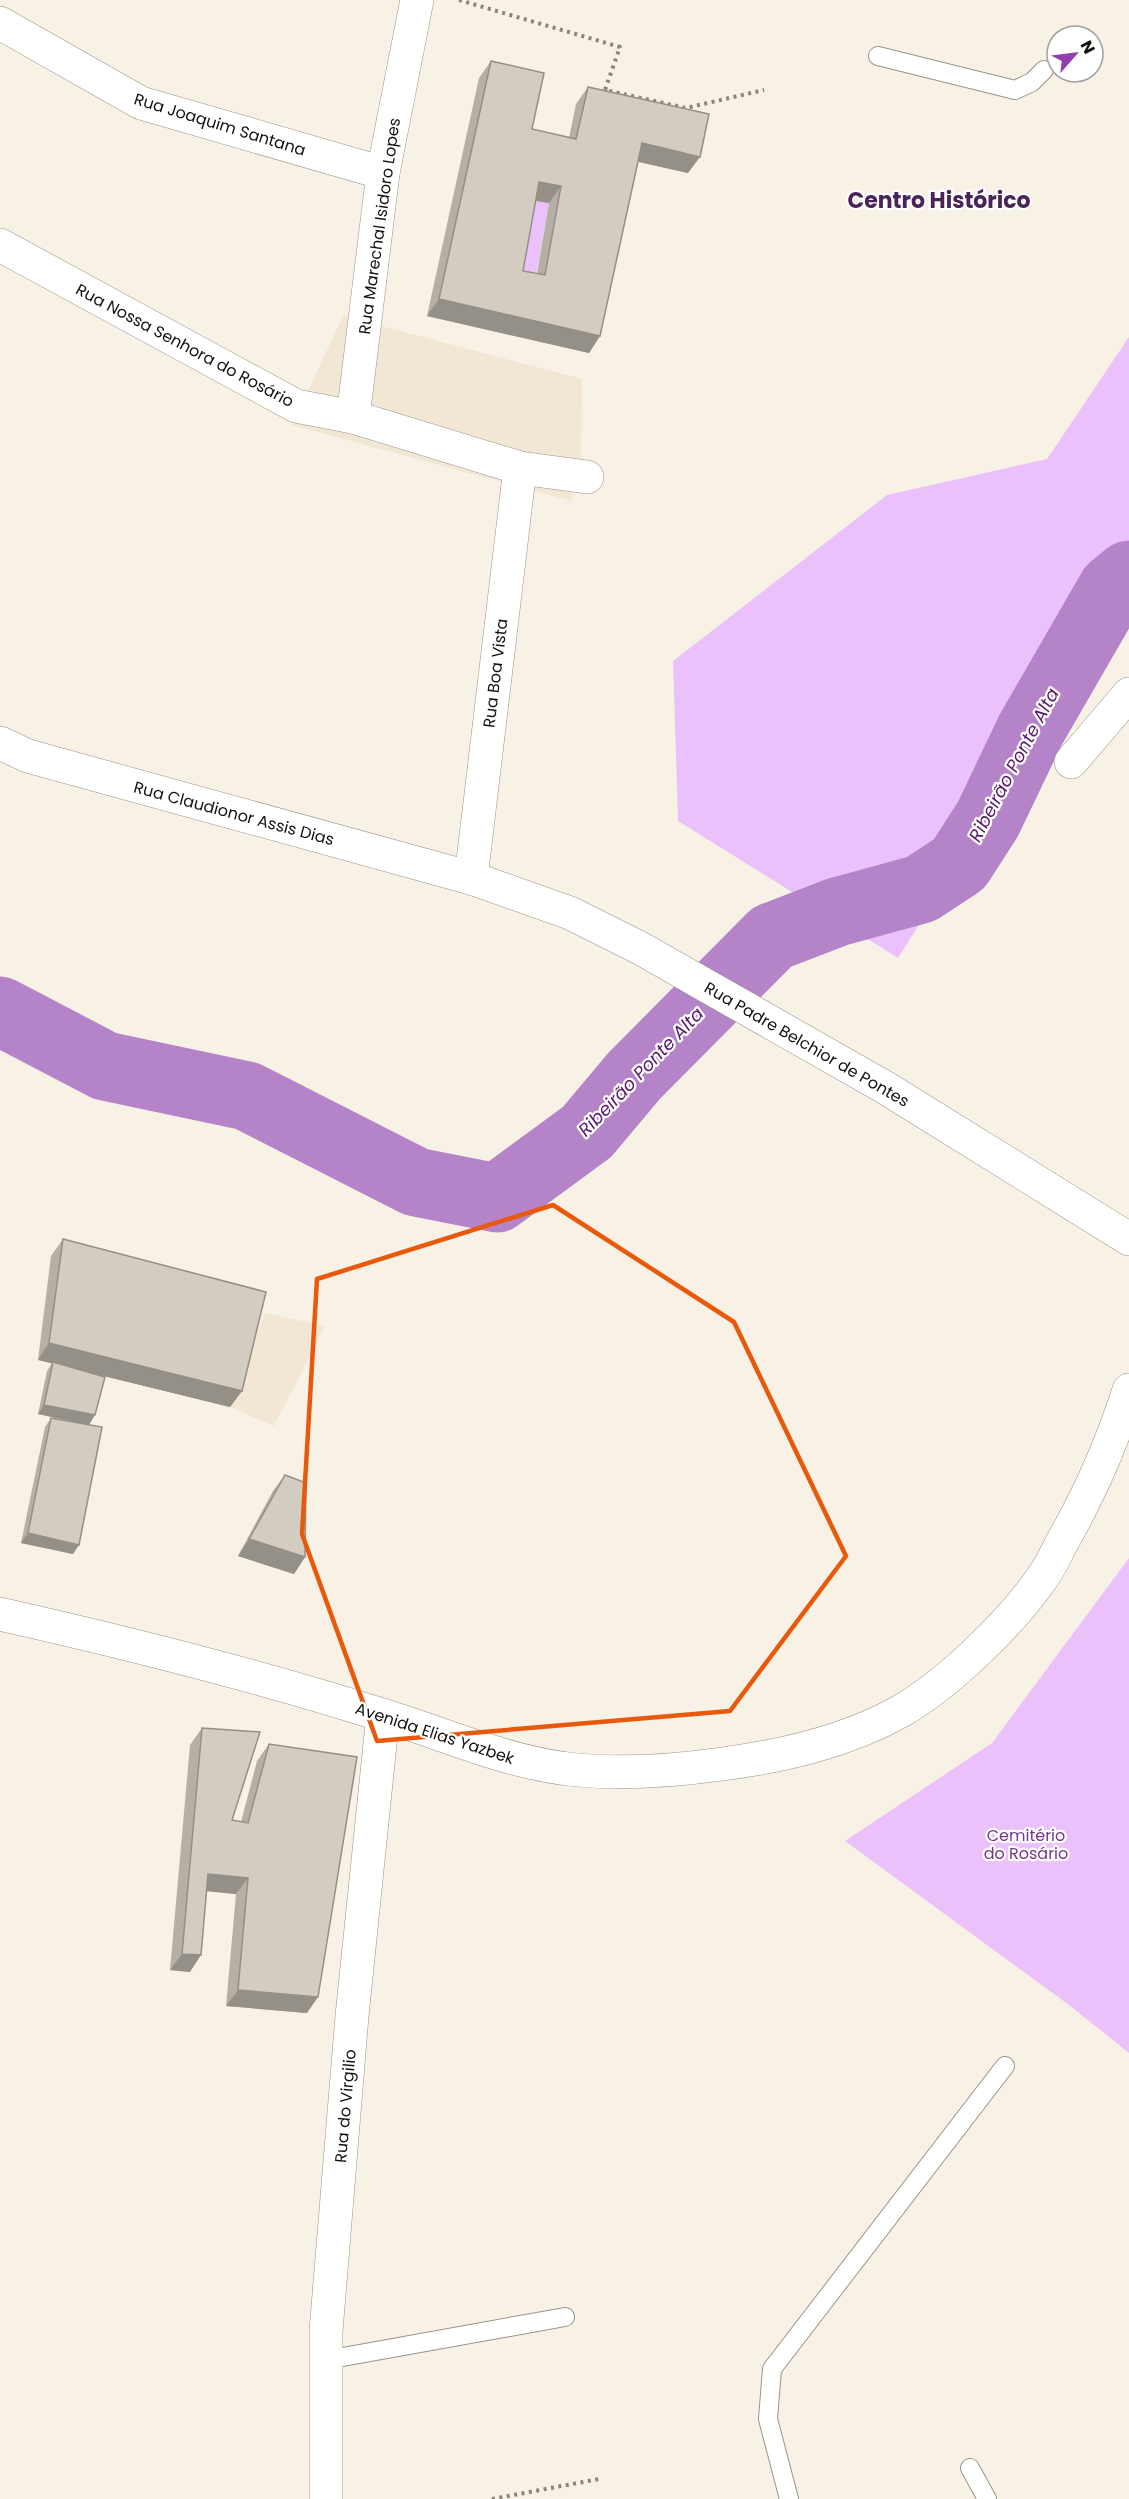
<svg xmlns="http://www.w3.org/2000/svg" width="1129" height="2499" font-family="Poppins,sans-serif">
<rect width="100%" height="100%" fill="#f8f1e6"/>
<g fill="#f2e7d4">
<path d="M 343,316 L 582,379 L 581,465 L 571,501 L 292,425 Z"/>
<path d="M 265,1313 L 325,1326 L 274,1426 L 230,1407 Z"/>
</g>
<g fill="#ebc1fb">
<path d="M 527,199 L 549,203 L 533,291 L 511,287 Z"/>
<path d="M 1129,337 L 1129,592 L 898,958 L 678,821 L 673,661 L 887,495 L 1047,459 Z"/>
<path d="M 1129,1558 L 1129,2053 L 1069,2005 L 845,1841 L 992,1743 Z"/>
</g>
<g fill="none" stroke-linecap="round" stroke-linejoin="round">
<path stroke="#b583c8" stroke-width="69" d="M 0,1011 L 105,1066 L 247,1096 L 416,1182 L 497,1198 L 587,1132 L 634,1076 L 772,937 L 837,912 L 921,889 L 959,864 L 988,819 L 1030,731 L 1112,589 L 1129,575"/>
<defs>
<g id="lane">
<path d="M 878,56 L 1015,90 L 1032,82 L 1044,70"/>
<path d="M 326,2360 L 565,2317"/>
<path d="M 970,2468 L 987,2499"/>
<path d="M 789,2499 L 768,2419 L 772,2369 L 1005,2066"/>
</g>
<g id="street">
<path d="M 0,23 L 141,103 L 383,173"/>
<path d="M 0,245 L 296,406 L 353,417 L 520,468 L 587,477"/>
<path d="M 353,417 L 383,173 L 417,0"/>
<path d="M 0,743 L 28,756 L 471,878 L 570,913 L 640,948 L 886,1088 L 1129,1239"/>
<path d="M 1071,762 L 1129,694"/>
<path d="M 471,878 L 520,468"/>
<path d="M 326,2499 L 326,2331 L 352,2016 L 383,1715"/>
</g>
<path id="primary" d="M 0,1614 C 129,1643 256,1675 382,1715 C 445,1734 503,1761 568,1769 C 619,1775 672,1771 722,1764 C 783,1756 846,1742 901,1711 C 949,1683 1010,1624 1042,1578 C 1051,1566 1057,1551 1065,1537 C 1092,1489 1112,1443 1129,1390"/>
</defs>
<use href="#lane" stroke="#9a9489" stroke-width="20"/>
<use href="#street" stroke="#9a9489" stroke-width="34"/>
<use href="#primary" stroke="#9a9489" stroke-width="34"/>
<g stroke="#89857d" stroke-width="4" stroke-dasharray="3 4.5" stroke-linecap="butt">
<path d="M 459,0 L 620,47 L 605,90 L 686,108 L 764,90"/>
<path d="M 492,2499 L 599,2479"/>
</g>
<use href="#lane" stroke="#fff" stroke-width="18"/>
<use href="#street" stroke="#fff" stroke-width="33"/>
<use href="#primary" stroke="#fff" stroke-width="33"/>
</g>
<g fill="#b5afa6" fill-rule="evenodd">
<path d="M 491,61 L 532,129 L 569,138 L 576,104 L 588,87 L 688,173 L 638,162 L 600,336 L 589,353 L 427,316 L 479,78 ZM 535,201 L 549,203 L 537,273 L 523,271 Z"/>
<path d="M 63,1239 L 242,1391 L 230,1407 L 80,1370 L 89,1424 L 73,1554 L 21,1543 L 45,1427 L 51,1418 L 85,1424 L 38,1414 L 47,1371 L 52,1363 L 38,1360 L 51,1256 Z"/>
<path d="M 285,1475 L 305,1557 L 294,1574 L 238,1556 L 273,1491 Z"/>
<path d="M 202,1728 L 232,1820 L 241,1822 L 257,1761 L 269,1744 L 307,2013 L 226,2006 L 236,1894 L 206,1891 L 190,1972 L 170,1970 L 190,1745 Z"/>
</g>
<g fill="#948f87">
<path d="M 642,143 L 700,157 L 688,173 L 631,160 Z"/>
<path d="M 539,182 L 561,186 L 549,203 L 527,199 Z"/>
<path d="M 439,299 L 600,336 L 589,353 L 427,316 Z"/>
<path d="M 49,1343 L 242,1391 L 230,1407 L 38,1360 Z"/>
<path d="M 44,1405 L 95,1415 L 89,1425 L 38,1414 Z"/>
<path d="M 28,1533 L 79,1545 L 73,1554 L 21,1543 Z"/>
<path d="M 249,1539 L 305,1557 L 294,1574 L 238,1556 Z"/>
<path d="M 208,1874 L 248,1878 L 236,1894 L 196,1890 Z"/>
<path d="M 182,1954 L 201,1955 L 190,1972 L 170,1970 Z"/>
<path d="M 238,1990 L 318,1997 L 307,2013 L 226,2006 Z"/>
</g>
<g fill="#d3ccc1" stroke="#948f87" stroke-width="1.5" fill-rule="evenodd">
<path d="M 491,61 L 544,73 L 532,129 L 576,139 L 588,87 L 709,114 L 700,157 L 642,143 L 600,336 L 439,299 ZM 539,182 L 561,186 L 545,275 L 523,271 Z"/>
<path d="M 63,1239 L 266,1292 L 242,1391 L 49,1343 Z"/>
<path d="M 53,1362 L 105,1377 L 95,1415 L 44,1405 Z"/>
<path d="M 51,1418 L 102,1427 L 79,1545 L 28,1533 Z"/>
<path d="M 285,1475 L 306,1483 L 305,1557 L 249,1539 Z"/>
<path d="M 202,1728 L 260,1732 L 232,1820 L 248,1823 L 269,1744 L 357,1757 L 318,1997 L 238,1990 L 248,1878 L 208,1874 L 201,1955 L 182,1954 Z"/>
</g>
<path fill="none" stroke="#e8590c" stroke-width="4.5" stroke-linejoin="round" d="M 553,1205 L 734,1322 L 846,1556 L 730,1711 L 377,1741 L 302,1534 L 317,1279 Z"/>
<g text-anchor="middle" stroke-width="4.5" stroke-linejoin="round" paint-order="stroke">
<g font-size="16" fill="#15130f" stroke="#fff">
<text transform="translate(220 124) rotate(17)" y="6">Rua Joaquim Santana</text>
<text transform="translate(379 226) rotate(-82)" y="6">Rua Marechal Isidoro Lopes</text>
<text transform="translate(185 345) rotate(28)" y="6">Rua Nossa Senhora do Rosário</text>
<text transform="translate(495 673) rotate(-83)" y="6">Rua Boa Vista</text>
<text transform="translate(234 813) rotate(15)" y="6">Rua Claudionor Assis Dias</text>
<text transform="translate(807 1044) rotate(30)" y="6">Rua Padre Belchior de Pontes</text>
<text transform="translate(435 1733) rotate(18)" y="6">Avenida Elias Yazbek</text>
<text transform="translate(345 2106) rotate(-85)" y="6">Rua do Virgilio</text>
</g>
<g font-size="16" fill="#75388b" stroke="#fff">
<text x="1026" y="1841">Cemitério<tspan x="1026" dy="18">do Rosário</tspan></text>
</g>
<g font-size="18" font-style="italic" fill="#58196d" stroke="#fff">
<text transform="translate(1014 765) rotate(-62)" y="6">Ribeirão Ponte Alta</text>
<text transform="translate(641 1072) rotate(-46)" y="6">Ribeirão Ponte Alta</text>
</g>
<g font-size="22" font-weight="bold" fill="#4a2358" stroke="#fff">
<text x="939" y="208">Centro Histórico</text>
</g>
</g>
<g transform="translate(1075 54) rotate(62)"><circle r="28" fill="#ffffff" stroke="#a1a19f" stroke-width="1.5"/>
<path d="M0-4.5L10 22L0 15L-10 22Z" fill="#923fae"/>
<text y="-9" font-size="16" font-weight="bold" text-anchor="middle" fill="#15130f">N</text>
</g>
</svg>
